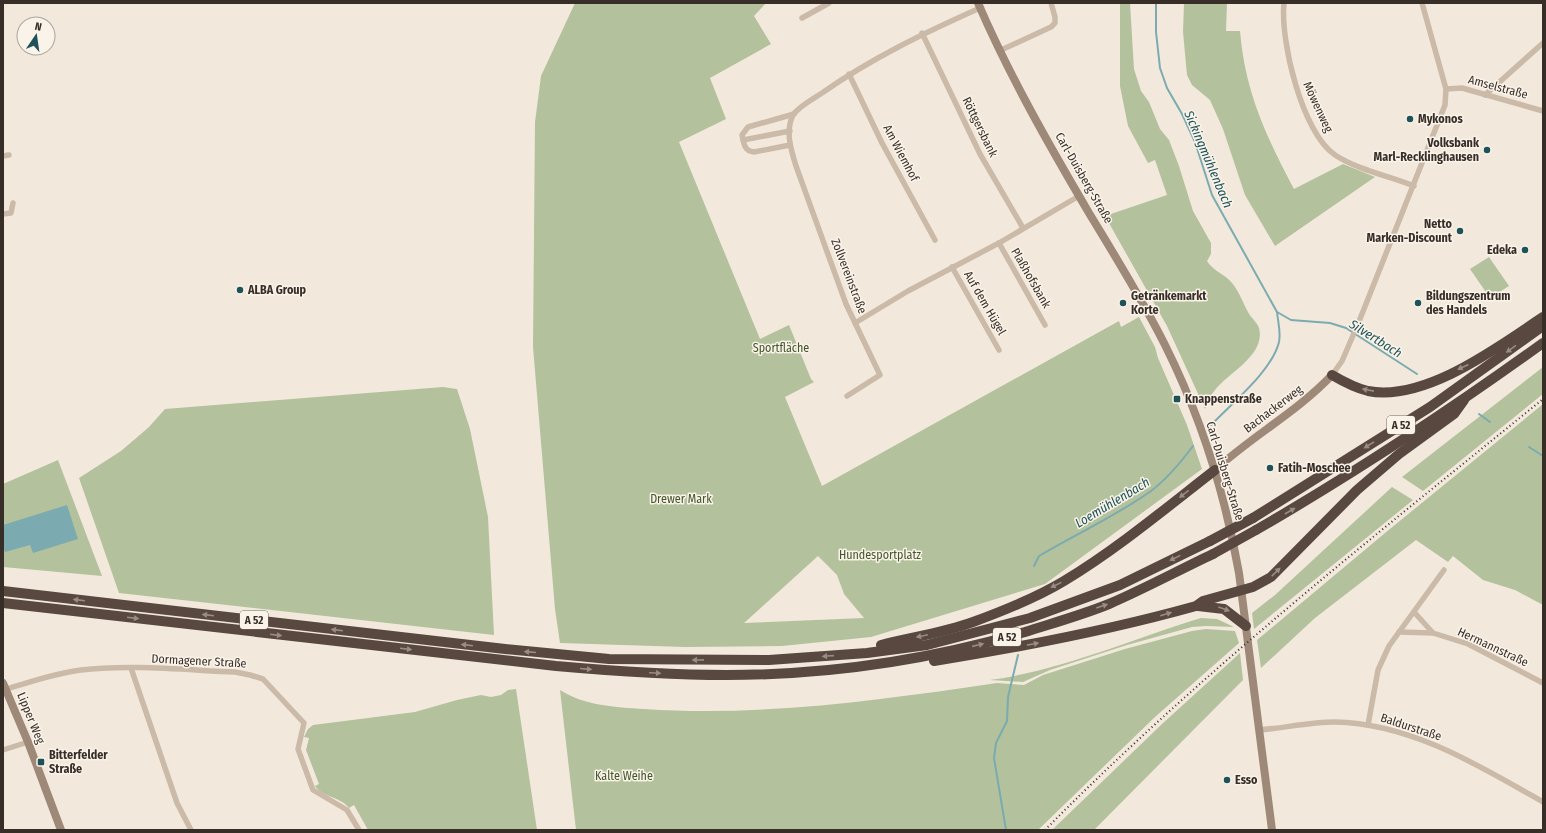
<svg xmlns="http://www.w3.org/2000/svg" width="1546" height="833" font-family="'Fira Sans Condensed',sans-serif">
<rect width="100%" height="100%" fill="#f2e9dc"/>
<g fill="#b3c29c" fill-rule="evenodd">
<path d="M 575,3 L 766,3 L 754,16 L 771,44 L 710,78 L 726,119 L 679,142 L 760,339 L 789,325 L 811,379 L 814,382 L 785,397 L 822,486 L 1119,321 L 1121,327 L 1139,317 L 1155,347 L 1158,358 L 1187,425 L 1202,469 L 1045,584 L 871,637 L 782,646 L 685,647 L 560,643 L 555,609 L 533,347 L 535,122 L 541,76 ZM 818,556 L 837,575 L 844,594 L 864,618 L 744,623 Z"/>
<path d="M 1120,3 L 1130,3 L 1134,69 L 1141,91 L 1149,102 L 1160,129 L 1169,140 L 1179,166 L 1193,211 L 1211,243 L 1211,254 L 1207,261 C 1214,272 1225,274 1232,283 C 1239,291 1243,303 1248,312 C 1251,318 1257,322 1259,328 C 1266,355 1229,372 1215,390 C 1210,396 1208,402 1205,409 L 1167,326 L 1105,216 L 1167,195 L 1155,160 L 1148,163 L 1128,126 L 1120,86 Z"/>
<path d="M 1184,3 L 1227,3 L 1226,31 L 1240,31 C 1245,92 1266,136 1294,189 L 1343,164 L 1375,177 L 1275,246 L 1245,195 L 1223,129 L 1210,100 L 1192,85 L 1187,75 L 1183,32 Z"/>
<path d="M 1489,257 L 1509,286 L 1490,298 L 1470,269 Z"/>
<path d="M 1543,367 L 1543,394 L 1423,491 L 1402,477 Z"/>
<path d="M 443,387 L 457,389 L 470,429 L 488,517 L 494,635 L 119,593 L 79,478 L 121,451 L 149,427 L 165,409 Z"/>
<path d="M 1543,404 L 1543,605 L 1515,590 L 1483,580 L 1453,556 L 1448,562 L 1416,540 L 1315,618 L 1261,668 L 1257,640 L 1385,533 Z"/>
<path d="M 58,460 L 102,576 L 3,567 L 3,484 Z"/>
<path d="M 1392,487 L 1413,500 L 1254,629 L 1252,613 L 1275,595 Z"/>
<path d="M 1201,618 L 1217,619 L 1234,627 L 1206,626 L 1192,627 L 1127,645 L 1050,670 L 1023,682 L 990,680 C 1063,670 1132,639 1201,618 Z"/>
<path d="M 1206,629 L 1235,631 L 1239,643 L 1155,717 L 1038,830 L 576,830 L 560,690 C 585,706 615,707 644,709 C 762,717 881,700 997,683 L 1024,685 L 1043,675 L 1125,649 L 1192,631 Z"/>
<path d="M 1240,653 L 1243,680 L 1094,830 L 1052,830 L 1162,724 Z"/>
<path d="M 516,689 L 537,830 L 368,830 L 354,805 L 349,808 C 341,797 322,797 315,786 L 319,784 L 306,750 L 309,738 L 304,737 L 308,729 L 313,725 L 415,712 L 457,700 L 481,695 L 491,697 L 501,695 L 508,690 Z"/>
</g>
<path fill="#7babb0" d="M 67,505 L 78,539 L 33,553 L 30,545 L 5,552 L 3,546 L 3,525 Z"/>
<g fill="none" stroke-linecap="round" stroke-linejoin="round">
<g stroke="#7babb0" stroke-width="2">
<path d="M 1156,3 L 1156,32 L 1160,68 L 1167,88 L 1182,114 L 1195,142 L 1212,195 L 1277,312 C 1278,322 1281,332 1279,342 C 1272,371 1232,403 1211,425"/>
<path d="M 1277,312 L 1291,320 L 1330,323 L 1346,328 L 1417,374"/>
<path d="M 1479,414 L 1490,422"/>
<path d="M 1529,447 L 1543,456"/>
<path d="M 1034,566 L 1039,556 C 1076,534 1116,516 1151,491 C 1167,479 1181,462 1193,446"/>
<path d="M 1006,830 L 994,758 L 996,743 L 1007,721 L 1008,697 L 1018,655"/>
</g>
<g stroke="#cbbaa8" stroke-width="5.5">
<path d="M 1284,3 C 1280,40 1302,133 1335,155 C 1358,170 1389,176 1414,186"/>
<path d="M 802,18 L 829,3"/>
<path d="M 922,33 L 980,154 L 1023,228"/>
<path d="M 999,51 L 1051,27 L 1055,23 L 1055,17 L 1051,3"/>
<path d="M 849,74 L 882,143 L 935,240"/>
<path d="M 1446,89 L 1462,88 L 1543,111"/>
<path d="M 1485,95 L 1543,43"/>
<path d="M 743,140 L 790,131"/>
<path d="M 790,145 L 754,152 C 744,151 744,144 742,135 L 748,127 L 794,114"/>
<path d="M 3,156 L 9,155"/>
<path d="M 3,214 L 11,213 L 13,203"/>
<path d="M 999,243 L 1045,325"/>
<path d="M 952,267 L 999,350"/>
<path d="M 855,323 L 908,291 L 999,243 L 1079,196"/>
<path d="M 1332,375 L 1342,361 L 1358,324 L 1445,105 L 1446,89 L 1422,3"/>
<path d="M 847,396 L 880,375 L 846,304 L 796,166 C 791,150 785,131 793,115 C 799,106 813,99 822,93 C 872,58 924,33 980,8"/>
<path d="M 1414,612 L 1433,633"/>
<path d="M 1399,632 L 1433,633 L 1468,644 L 1543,683"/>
<path d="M 131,668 L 177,803 L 191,830"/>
<path d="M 6,689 C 31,682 55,673 81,670 C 128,664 186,670 235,672 L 250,675 L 263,679 L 304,723 L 298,749 L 313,790 L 347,810 L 359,830"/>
<path d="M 1368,725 L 1378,670 L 1389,646 L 1444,570"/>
<path d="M 1259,730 C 1284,728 1310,722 1335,722 C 1410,723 1480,766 1543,802"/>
<path d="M 3,750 L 28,742"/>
</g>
<g stroke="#9e8979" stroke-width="8">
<path d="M 978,3 C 1009,75 1049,145 1089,213 C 1115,256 1142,299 1165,345 C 1201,417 1225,494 1239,573 L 1272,830"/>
<path d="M 1215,470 C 1252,436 1297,412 1332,375"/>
<path d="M 3,683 L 28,742 L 61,830"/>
</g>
<g stroke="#58483f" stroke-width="10">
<path d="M 1332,375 C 1344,382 1355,388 1368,391 C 1425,402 1498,347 1543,317"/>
<path d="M 1253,518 L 1430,407 L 1543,326"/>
<path d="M 1256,530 C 1355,473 1450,410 1543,343"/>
<path d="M 3,591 L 505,649 L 609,659 L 769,660 L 867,653 L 927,645 L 1030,618 L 1120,585 L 1210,541"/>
<path d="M 3,603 L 556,666 C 613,671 670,675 726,675 C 827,675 929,660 1025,632 C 1053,623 1082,615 1109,604 C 1144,589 1179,570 1213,554"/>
<path d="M 1198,606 L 1224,609 L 1246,626"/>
<path d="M 881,645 C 912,637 943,633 973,622 C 1003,611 1036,598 1064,581 C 1117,549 1166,508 1215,470"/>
<path d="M 934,661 C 1022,647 1110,630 1196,606 L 1203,601 L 1253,587 L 1271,577 L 1357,490 L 1399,454 L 1454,414 L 1464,400"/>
</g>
<path stroke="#372e28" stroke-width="2" stroke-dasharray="1 3" stroke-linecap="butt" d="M 1045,830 C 1200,673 1372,538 1543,399"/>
<g stroke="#58483f" stroke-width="10">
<path d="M 1210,541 L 1253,518"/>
<path d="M 1213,554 L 1256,530"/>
</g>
</g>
<defs><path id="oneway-solid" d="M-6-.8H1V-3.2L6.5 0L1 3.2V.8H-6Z"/></defs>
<g fill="#998c83">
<use href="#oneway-solid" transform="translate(1511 349) rotate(144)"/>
<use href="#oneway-solid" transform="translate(1463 367) rotate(155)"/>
<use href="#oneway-solid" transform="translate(1368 390) rotate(-169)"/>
<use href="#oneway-solid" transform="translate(1369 445) rotate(148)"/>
<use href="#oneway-solid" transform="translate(1184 494) rotate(142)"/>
<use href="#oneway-solid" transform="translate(1290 511) rotate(-30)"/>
<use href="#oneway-solid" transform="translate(1175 558) rotate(154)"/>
<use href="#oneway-solid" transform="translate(1276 572) rotate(-44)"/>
<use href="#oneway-solid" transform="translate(1056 585) rotate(154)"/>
<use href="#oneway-solid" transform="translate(79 600) rotate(-173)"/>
<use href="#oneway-solid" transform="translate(1102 606) rotate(-19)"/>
<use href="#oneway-solid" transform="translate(1224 609) rotate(20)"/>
<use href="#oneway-solid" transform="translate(1166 614) rotate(-16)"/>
<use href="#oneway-solid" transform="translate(208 615) rotate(-173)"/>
<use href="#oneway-solid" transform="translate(133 618) rotate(7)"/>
<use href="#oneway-solid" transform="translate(337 630) rotate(-173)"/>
<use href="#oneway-solid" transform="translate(276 635) rotate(7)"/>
<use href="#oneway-solid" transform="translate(922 636) rotate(168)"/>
<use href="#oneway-solid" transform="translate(1033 644) rotate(-11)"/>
<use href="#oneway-solid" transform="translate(467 645) rotate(-173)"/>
<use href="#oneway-solid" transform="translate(978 645) rotate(-13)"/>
<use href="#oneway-solid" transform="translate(406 649) rotate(7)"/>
<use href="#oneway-solid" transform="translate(530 652) rotate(-175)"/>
<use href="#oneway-solid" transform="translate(828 656) rotate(176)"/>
<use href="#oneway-solid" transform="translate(698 660) rotate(179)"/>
<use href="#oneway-solid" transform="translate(586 669) rotate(5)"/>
<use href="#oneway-solid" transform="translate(655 673) rotate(3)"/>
</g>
<g fill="#1d5259" stroke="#faf3e9" stroke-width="1.5">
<circle cx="1410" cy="119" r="4"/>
<circle cx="1487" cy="150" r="4"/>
<circle cx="1460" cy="231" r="4"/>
<circle cx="1525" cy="250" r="4"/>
<circle cx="240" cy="290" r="4"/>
<circle cx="1123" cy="303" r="4"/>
<circle cx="1418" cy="303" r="4"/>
<rect x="1173" y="395" width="8" height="8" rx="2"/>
<circle cx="1270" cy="468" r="4"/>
<rect x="37" y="758" width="8" height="8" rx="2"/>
<circle cx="1227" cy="780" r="4"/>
</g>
<g text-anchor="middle" stroke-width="3" stroke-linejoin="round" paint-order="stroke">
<g fill="#faf3e9" stroke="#726962" stroke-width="1">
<rect x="1387" y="416" width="28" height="18" rx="3"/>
<rect x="240" y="611" width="28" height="18" rx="3"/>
<rect x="993" y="628" width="28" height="18" rx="3"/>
</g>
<g font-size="11" font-weight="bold" fill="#372e28">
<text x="1401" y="429">A 52</text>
<text x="254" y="624">A 52</text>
<text x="1007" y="641">A 52</text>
</g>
<g font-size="12" fill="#372e28" stroke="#faf3e9">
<text transform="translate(1498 87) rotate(15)" y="4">Amselstraße</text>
<text transform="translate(1318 107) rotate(65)" y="4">Möwenweg</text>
<text transform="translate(980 127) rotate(64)" y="4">Röttgersbank</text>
<text transform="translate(901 153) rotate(62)" y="4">Am Wiemhof</text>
<text transform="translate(1084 178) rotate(60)" y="4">Carl-Duisberg-Straße</text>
<text transform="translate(849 276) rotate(69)" y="4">Zollvereinstraße</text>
<text transform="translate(1031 278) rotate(60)" y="4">Plaßhofsbank</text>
<text transform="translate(985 303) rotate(60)" y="4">Auf dem Hügel</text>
<text transform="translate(1273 409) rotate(-37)" y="4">Bachackerweg</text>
<text transform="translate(1225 471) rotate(73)" y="4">Carl-Duisberg-Straße</text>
<text transform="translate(1493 647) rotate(25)" y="4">Hermannstraße</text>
<text transform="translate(199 661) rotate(3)" y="4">Dormagener Straße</text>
<text transform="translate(31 718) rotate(68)" y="4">Lipper Weg</text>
<text transform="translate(1411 727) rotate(18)" y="4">Baldurstraße</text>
</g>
<g font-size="12" font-weight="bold" fill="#372e28" stroke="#faf3e9" text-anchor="start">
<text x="1418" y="123">Mykonos</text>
<text x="1479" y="147" text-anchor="end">Volksbank<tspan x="1479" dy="14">Marl-Recklinghausen</tspan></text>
<text x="1452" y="228" text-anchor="end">Netto<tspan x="1452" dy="14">Marken-Discount</tspan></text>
<text x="1517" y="254" text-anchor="end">Edeka</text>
<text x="248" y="294">ALBA Group</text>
<text x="1131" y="300">Getränkemarkt<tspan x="1131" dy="14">Korte</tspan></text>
<text x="1426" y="300">Bildungszentrum<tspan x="1426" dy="14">des Handels</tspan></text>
<text x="1185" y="403">Knappenstraße</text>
<text x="1278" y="472">Fatih-Moschee</text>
<text x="49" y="759">Bitterfelder<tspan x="49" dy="14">Straße</tspan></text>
<text x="1235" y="784">Esso</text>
</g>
<g font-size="12" fill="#44562c" stroke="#faf3e9">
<text x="781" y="352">Sportfläche</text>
<text x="681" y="503">Drewer Mark</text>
<text x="880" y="559">Hundesportplatz</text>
<text x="624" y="780">Kalte Weihe</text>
</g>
<g font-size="13" font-style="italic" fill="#1d5259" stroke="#faf3e9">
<text transform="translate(1209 159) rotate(67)" y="5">Sickingmühlenbach</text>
<text transform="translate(1376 338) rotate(32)" y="5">Silvertbach</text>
<text transform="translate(1112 502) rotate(-31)" y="5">Loemühlenbach</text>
</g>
</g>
<rect width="1546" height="833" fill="none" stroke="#372e28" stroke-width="8"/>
<g transform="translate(36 36) rotate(13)"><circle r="19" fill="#faf3e9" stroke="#aca49c"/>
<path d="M0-3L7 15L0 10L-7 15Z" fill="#1d5259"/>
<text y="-6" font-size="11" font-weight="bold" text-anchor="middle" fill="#372e28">N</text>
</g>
</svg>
